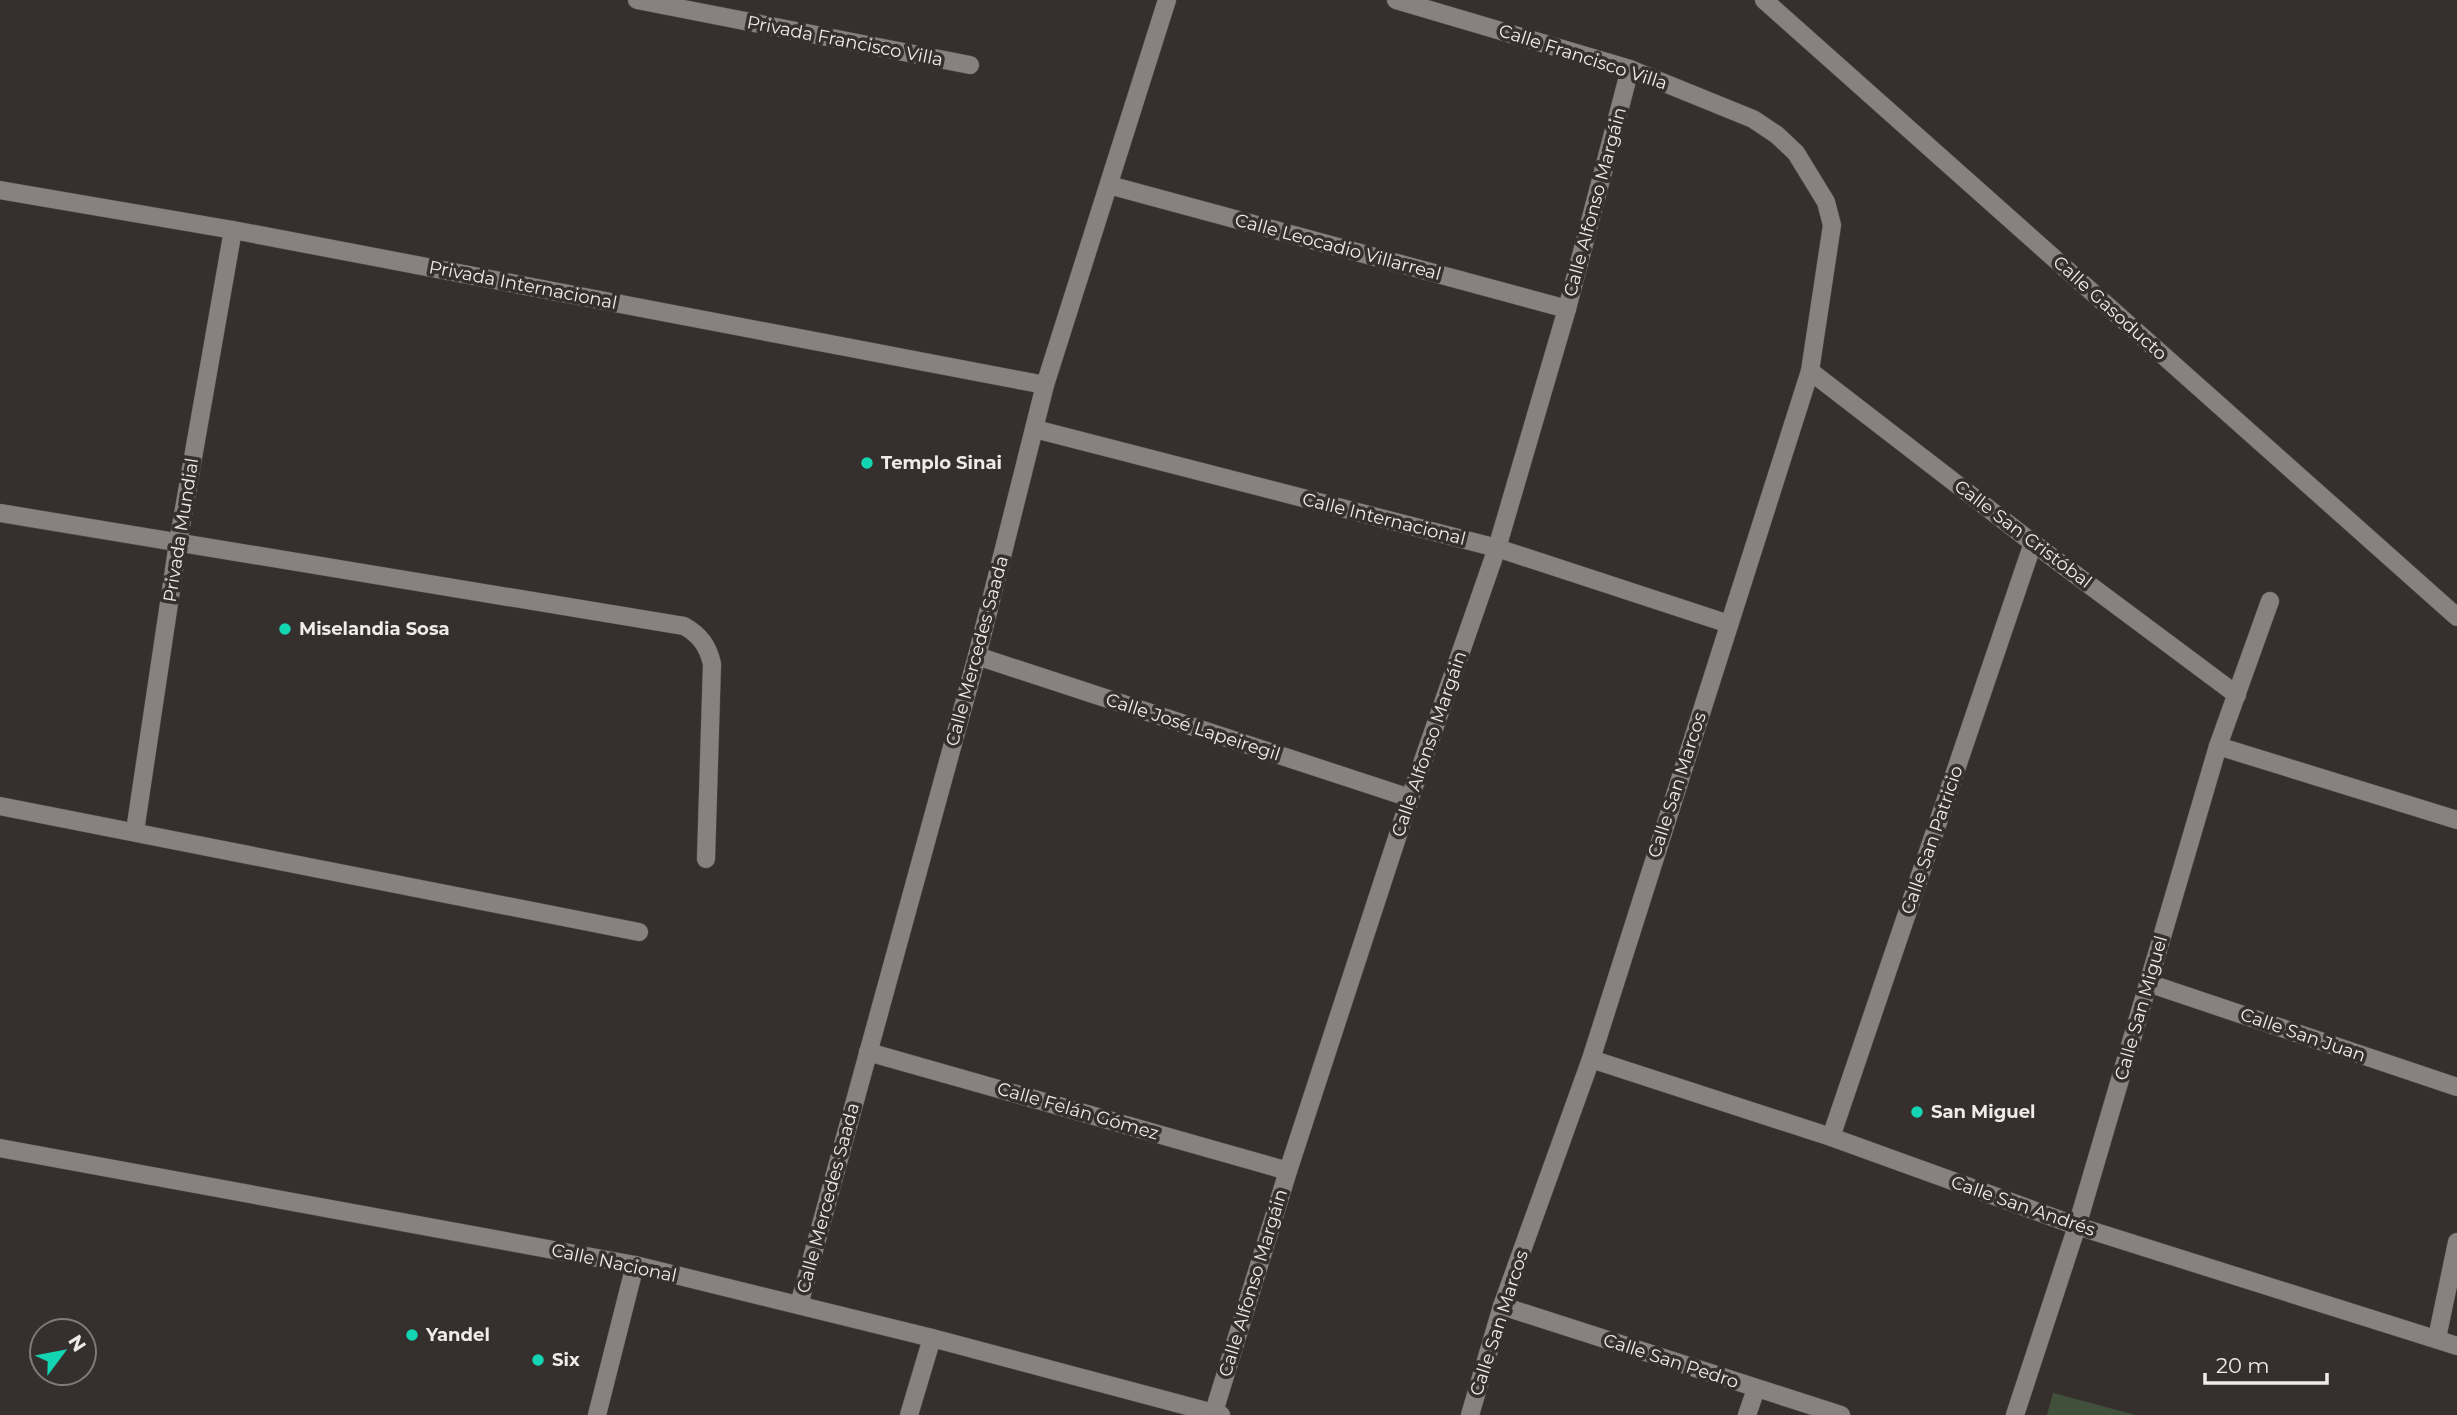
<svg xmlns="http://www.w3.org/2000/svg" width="2457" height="1415" font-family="Montserrat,sans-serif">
<rect width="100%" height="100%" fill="#35302e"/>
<path fill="#40503b" d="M 2053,1393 L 2136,1415 L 2047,1415 Z"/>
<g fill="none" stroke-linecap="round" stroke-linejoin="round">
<defs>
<g id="minor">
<path d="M 637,0 L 970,65"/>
<path d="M 1396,0 L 1630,69 L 1753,119 L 1777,135 L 1796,153 L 1826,202 L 1832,225 L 1810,371 L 1591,1059 L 1502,1306 L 1470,1415"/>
<path d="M 1764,0 L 2457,617"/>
<path d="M 1109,185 L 1567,309"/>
<path d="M 0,190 L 233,230 L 1045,385"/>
<path d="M 1810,371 L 2033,543 L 2237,695"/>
<path d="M 1035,429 L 1497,548 L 1729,624"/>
<path d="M 0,513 L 684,626 C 700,635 708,646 712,664 L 706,859"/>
<path d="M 977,656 L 1410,798"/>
<path d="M 2218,746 L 2457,820"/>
<path d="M 0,806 L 639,932"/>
<path d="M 135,831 L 178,543 L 233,230"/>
<path d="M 2148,983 L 2457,1087"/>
<path d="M 868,1052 L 1288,1171"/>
<path d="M 1591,1059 L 1831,1137 L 2077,1226 L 2457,1346"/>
<path d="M 1831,1137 L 2033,543"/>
<path d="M 0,1148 L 635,1265 L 932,1338 L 1221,1415"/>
<path d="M 799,1305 L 977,656 L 1045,385 L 1167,0"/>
<path d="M 1502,1306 L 1841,1415"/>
<path d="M 2437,1338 L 2457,1242"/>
<path d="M 597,1415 L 635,1265"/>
<path d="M 909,1415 L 932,1338"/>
<path d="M 1213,1415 L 1288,1171 L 1410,798 L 1497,548 L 1567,309 L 1630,69"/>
<path d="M 1747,1415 L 1756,1389"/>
<path d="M 2015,1415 L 2077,1226 L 2218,746 L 2270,601"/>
</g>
</defs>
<use href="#minor" stroke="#534f4d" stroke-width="19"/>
<use href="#minor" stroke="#87817f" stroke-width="18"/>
</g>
<g fill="#14d5b3" stroke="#35302e" stroke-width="2.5">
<circle cx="867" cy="463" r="7"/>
<circle cx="285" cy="629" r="7"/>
<circle cx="1917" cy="1112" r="7"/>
<circle cx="412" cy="1335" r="7"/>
<circle cx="538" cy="1360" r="7"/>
</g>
<g text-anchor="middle" stroke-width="7" stroke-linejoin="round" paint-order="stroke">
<g font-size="18" fill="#eeebea" stroke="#35302e">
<text transform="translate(845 41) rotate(11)" y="6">Privada Francisco Villa</text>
<text transform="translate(1583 57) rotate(18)" y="6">Calle Francisco Villa</text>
<text transform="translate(1595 202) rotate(-75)" y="6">Calle Alfonso Margáin</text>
<text transform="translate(1338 247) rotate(15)" y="6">Calle Leocadio Villarreal</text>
<text transform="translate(523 285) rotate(11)" y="6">Privada Internacional</text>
<text transform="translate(2110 308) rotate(42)" y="6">Calle Gasoducto</text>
<text transform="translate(1384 519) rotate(14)" y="6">Calle Internacional</text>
<text transform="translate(181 530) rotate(-81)" y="6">Privada Mundial</text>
<text transform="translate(2023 534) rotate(37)" y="6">Calle San Cristóbal</text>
<text transform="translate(977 651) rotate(-75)" y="6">Calle Mercedes Saada</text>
<text transform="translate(1193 727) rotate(18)" y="6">Calle José Lapeiregil</text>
<text transform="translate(1429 744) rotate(-71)" y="6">Calle Alfonso Margáin</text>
<text transform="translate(1677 785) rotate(-72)" y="6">Calle San Marcos</text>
<text transform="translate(1932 840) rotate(-71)" y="6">Calle San Patricio</text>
<text transform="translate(2141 1008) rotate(-74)" y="6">Calle San Miguel</text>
<text transform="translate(2303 1035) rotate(19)" y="6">Calle San Juan</text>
<text transform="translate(1078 1111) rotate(16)" y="6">Calle Felán Gómez</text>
<text transform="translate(828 1198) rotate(-75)" y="6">Calle Mercedes Saada</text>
<text transform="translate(2023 1206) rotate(19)" y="6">Calle San Andrés</text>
<text transform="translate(614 1263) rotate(12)" y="6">Calle Nacional</text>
<text transform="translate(1253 1283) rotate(-73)" y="6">Calle Alfonso Margáin</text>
<text transform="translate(1499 1323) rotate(-72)" y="6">Calle San Marcos</text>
<text transform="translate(1671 1361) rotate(18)" y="6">Calle San Pedro</text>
</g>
<g font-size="18" font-weight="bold" fill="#eeebea" stroke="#35302e" text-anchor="start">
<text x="881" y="469">Templo Sinai</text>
<text x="299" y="635">Miselandia Sosa</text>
<text x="1931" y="1118">San Miguel</text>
<text x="426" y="1341">Yandel</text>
<text x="552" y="1366">Six</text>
</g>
</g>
<g transform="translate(63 1352) rotate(58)"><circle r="33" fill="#35302e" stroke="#7f7b79" stroke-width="2"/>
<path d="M0-5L12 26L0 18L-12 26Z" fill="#14d5b3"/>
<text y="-10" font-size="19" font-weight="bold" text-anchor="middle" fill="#eeebea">N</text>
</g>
<path d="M2205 1373v10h122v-10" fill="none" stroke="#eeebea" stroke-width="3.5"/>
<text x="2216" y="1373" font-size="21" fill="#eeebea" stroke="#35302e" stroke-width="5" paint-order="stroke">20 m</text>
</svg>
